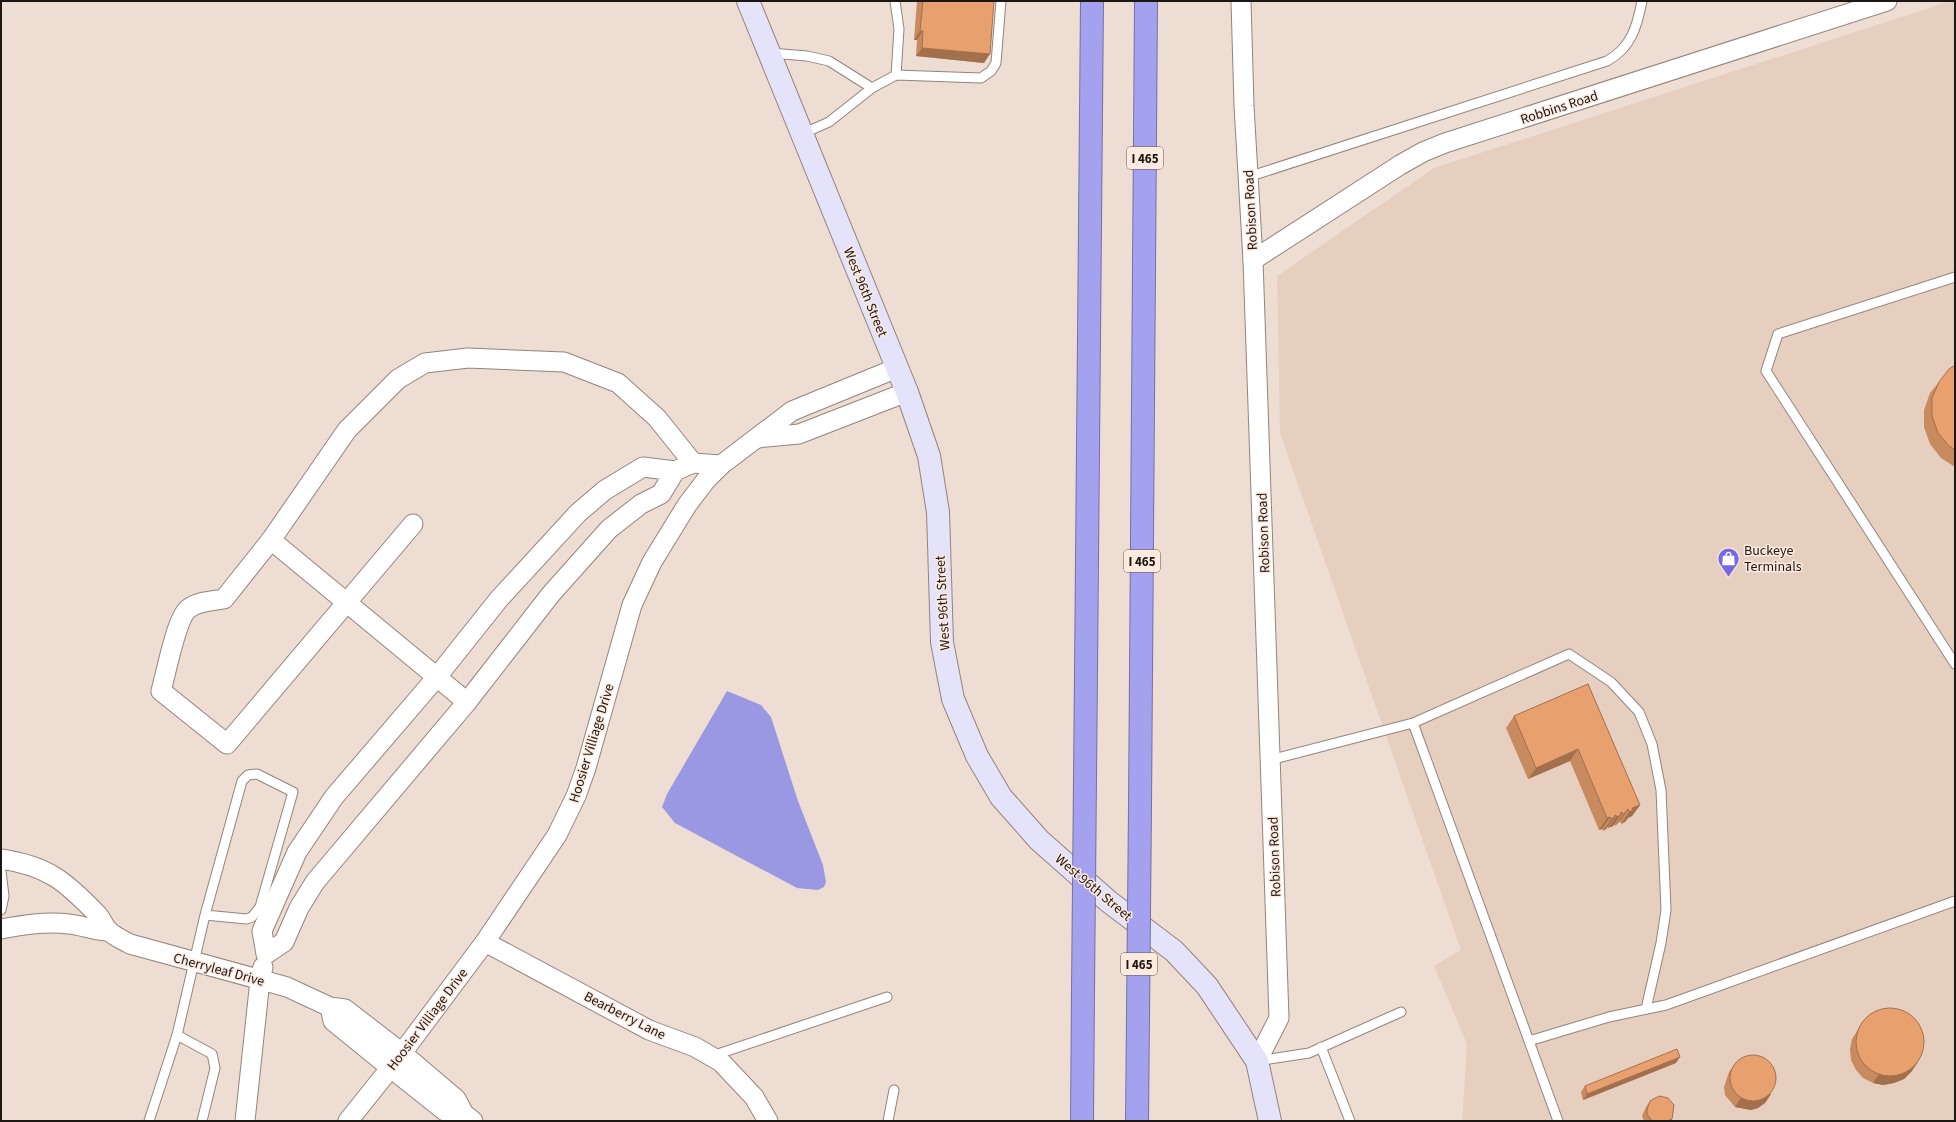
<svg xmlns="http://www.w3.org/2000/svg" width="1956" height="1122" font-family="'Source Sans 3',sans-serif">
<rect width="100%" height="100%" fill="#eeddd2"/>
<path fill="#e7cfc0" d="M 1951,1 L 1955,1 L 1955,1121 L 1462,1121 L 1467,1044 L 1434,966 L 1461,950 L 1280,433 L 1277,276 L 1434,168 Z"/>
<path fill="#9b98e3" d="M 727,691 L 761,705 L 771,717 L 798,801 L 823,865 L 826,882 L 824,887 L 818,890 L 797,888 L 675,823 L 662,807 L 667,794 Z"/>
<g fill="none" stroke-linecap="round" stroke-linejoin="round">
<defs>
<g id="lane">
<path d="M 895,1 L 899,29 L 896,75"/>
<path d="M 770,53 L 807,56 L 829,61 L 872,88"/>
<path d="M 802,134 L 829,122 L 872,88 L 896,75 L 981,78 L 991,71 L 996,63 L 1001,1"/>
<path d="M 1248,177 L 1607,61 C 1631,48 1637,27 1642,1"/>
<path d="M 1955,277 L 1778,334 L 1766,371 L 1955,664"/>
<path d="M 1413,723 L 1569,654 L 1611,682 L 1639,712 L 1652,744 L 1661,790 L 1666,910 L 1661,943 L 1646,1009"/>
<path d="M 1270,760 L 1413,723 L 1529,1041 L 1609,1017 L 1666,1005 L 1955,901"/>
<path d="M 1,871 L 4,896 L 1,910"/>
<path d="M 177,1035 L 212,1054 L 215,1068 L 202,1121"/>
<path d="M 1529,1041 L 1558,1121"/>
<path d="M 1321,1047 L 1350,1121"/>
<path d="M 712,1056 L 887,997"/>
<path d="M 1257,1061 L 1309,1053 L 1401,1012"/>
<path d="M 149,1121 L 177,1035 L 205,915 L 242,781 L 248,775 L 257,774 L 293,792 L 260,907 L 252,917 L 247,919 L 205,915"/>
<path d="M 888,1121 L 894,1090"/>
</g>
<g id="street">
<path d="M 1241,1 L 1244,106 L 1253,260 L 1279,1018 L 1257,1061"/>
<path d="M 1253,260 L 1400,165 L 1423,152 L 1445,143 L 1887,1"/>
<path d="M 757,438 L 799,434 L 907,392"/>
<path d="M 675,471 L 661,494 L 641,504 L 609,529 L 551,594 L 467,702 L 315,882 L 299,908 L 284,942 L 266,954 L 262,931 L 297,852 L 334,797 L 436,678 L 499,599 L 578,513 L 605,490 L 643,467 L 675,471 L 693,463 L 721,465"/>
<path d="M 271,540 L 224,599 C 213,601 198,601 188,609 C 176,619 166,674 161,691 L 227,744 L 413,524"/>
<path d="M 467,702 L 271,540 L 347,430 L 398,379 L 425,363 L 468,358 L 564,362 L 618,383 L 657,418 L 693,463"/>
<path d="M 1,859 C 48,866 65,881 97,914 C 102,919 104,927 109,931 C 115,937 123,940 130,944 L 287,987 L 330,1007 L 345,1009 L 402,1053 L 456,1099 L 464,1114 L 473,1121"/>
<path d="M 1,929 C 23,925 46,921 69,924 C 82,925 94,931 108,931"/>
<path d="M 485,942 L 649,1030 L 695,1047 L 721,1062 L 754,1097 L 768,1121"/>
<path d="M 330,1007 L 333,1021 L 391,1068 L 445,1111 L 464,1114"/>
<path d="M 245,1121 L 260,980 L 263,967"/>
<path d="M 348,1121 L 396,1061 L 485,942 L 557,835 L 576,796 L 586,768 L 632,605 L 652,562 L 687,505 L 706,480 L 721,465 L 792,411 L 897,368"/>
</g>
<path id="secondary" d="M 748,1 L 907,392 L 929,456 L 938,512 L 942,642 L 953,699 L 977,756 L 1001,797 L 1039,840 L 1108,901 L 1174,951 L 1207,986 L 1257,1061 L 1270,1121"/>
<g id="highway">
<path d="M 1086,673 L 1092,1"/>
<path d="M 1140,807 L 1146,1"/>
<path d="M 1082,1121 L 1083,991"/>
</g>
</defs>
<use href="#lane" stroke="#94847b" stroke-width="11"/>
<use href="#street" stroke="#94847b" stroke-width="21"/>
<use href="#secondary" stroke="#94847b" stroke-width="24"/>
<use href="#highway" stroke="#7571a2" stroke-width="24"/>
<use href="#lane" stroke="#fff" stroke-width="9"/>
<use href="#street" stroke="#fff" stroke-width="19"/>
<use href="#secondary" stroke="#e4e3fa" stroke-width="22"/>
<use href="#highway" stroke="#a4a1ef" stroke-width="22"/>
<defs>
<g id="highway-bridge">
<path d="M 1083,991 L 1086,673"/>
<path d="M 1137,1121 L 1140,807"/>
</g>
</defs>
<use href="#highway-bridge" stroke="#7571a2" stroke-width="24" stroke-linecap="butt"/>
<use href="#highway-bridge" stroke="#a4a1ef" stroke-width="22"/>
</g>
<g fill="#c88a5f">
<path d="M 917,1 L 994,1 L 984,63 L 916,56 L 917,40 L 914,40 Z"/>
<path d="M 1955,365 L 1955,467 L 1941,458 L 1930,444 L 1924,427 L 1924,410 L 1930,393 L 1939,382 Z"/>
<path d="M 1588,684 L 1640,805 L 1632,816 L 1628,818 L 1625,822 L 1621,824 L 1620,821 L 1615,826 L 1614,824 L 1613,826 L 1608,828 L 1608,827 L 1606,829 L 1603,831 L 1602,829 L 1599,830 L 1570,761 L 1528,779 L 1506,728 L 1514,716 Z"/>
<path d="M 1864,1020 L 1912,1071 L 1904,1079 L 1894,1083 L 1883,1085 L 1873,1083 L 1863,1078 L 1856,1070 L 1851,1060 L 1850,1049 L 1852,1039 Z"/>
<path d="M 1676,1063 L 1583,1100 L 1581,1092 L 1585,1086 Z"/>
<path d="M 1735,1064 L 1771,1094 L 1765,1103 L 1758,1108 L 1751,1110 L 1735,1107 L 1725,1095 L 1724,1087 L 1729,1072 Z"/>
<path d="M 1650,1101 L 1672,1119 L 1671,1121 L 1644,1121 L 1642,1116 L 1646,1107 Z"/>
</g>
<g fill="#a3704e">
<path d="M 920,31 L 923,31 L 917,40 L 914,40 Z"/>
<path d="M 922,48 L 990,54 L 984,63 L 916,56 Z"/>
<path d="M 1578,749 L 1570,761 L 1528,779 L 1536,768 Z"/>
<path d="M 1640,805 L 1632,816 L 1628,818 L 1625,822 L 1621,824 L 1632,808 Z"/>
<path d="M 1628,809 L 1620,821 L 1615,826 L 1623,815 Z"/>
<path d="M 1622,812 L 1619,815 L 1621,815 L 1613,826 L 1608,828 L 1616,817 L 1620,813 Z"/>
<path d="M 1616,815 L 1613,818 L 1615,817 L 1606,829 L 1603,831 L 1614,816 Z"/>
<path d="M 1610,817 L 1602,829 L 1599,830 L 1607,818 Z"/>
<path d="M 1680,1057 L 1676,1063 L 1583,1100 L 1587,1094 Z"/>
<path d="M 1918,1062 L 1912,1071 L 1904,1079 L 1894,1083 L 1883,1085 L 1873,1083 L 1879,1074 Z"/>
<path d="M 1771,1094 L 1765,1103 L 1758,1108 L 1751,1110 L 1735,1107 L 1741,1098 Z"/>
</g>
<g fill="#e9a06f" stroke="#a3704e">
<path d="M 923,1 L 994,1 L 990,54 L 922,48 L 923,31 L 920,31 Z"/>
<path d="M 1955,365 L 1955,450 L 1949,446 L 1938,433 L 1932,416 L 1932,398 L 1939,382 L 1949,369 Z"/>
<path d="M 1588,684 L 1640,805 L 1632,808 L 1633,810 L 1629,812 L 1628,809 L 1623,815 L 1622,812 L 1620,813 L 1621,815 L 1616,817 L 1616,815 L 1614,816 L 1615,817 L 1611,819 L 1610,817 L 1607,818 L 1578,749 L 1536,768 L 1514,716 Z"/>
<circle cx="1890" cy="1042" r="34"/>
<path d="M 1677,1049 L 1680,1057 L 1587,1094 L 1585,1086 Z"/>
<circle cx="1753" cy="1078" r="23"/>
<path d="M 1659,1096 L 1668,1098 L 1674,1105 L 1672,1119 L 1667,1121 L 1652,1121 L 1647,1114 L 1647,1110 L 1650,1101 Z"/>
</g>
<defs>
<symbol id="shop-pin" viewBox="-11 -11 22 30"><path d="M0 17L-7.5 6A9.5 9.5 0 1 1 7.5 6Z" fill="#7769e4" stroke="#fceadf"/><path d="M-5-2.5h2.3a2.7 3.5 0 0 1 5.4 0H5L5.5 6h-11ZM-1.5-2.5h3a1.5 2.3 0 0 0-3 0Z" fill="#fff"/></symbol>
</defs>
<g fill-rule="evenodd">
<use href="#shop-pin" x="1716" y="546" width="25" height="34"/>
</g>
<g text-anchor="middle" stroke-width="3" stroke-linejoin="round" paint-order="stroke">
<g fill="#fceadf" stroke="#605651" stroke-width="1">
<rect x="1127" y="147" width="36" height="22" rx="3"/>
<rect x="1124" y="550" width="36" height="22" rx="3"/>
<rect x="1121" y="953" width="36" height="22" rx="3"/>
</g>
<g font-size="13" font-weight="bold" fill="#1d1714">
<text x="1145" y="163">I 465</text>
<text x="1142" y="566">I 465</text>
<text x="1139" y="969">I 465</text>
</g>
<g font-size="14" fill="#1d1714" stroke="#fceadf">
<text transform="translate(1559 107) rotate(-18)" y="5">Robbins Road</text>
<text transform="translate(1250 210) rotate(-93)" y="5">Robison Road</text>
<text transform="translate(866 292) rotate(68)" y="5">West 96th Street</text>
<text transform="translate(1263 533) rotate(-92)" y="5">Robison Road</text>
<text transform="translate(942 603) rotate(-93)" y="5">West 96th Street</text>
<text transform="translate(591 743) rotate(-73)" y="5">Hoosier Villiage Drive</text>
<text transform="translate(1274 857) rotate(-92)" y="5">Robison Road</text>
<text transform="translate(1094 887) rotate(40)" y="5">West 96th Street</text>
<text transform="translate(219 969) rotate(15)" y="5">Cherryleaf Drive</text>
<text transform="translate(625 1015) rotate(27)" y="5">Bearberry Lane</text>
<text transform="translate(427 1019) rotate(-53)" y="5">Hoosier Villiage Drive</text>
</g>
<g font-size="14" fill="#1d1714" stroke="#fceadf" text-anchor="start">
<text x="1744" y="555">Buckeye<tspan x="1744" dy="16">Terminals</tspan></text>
</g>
</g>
<rect width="1956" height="1122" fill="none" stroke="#1d1714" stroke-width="4"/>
</svg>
